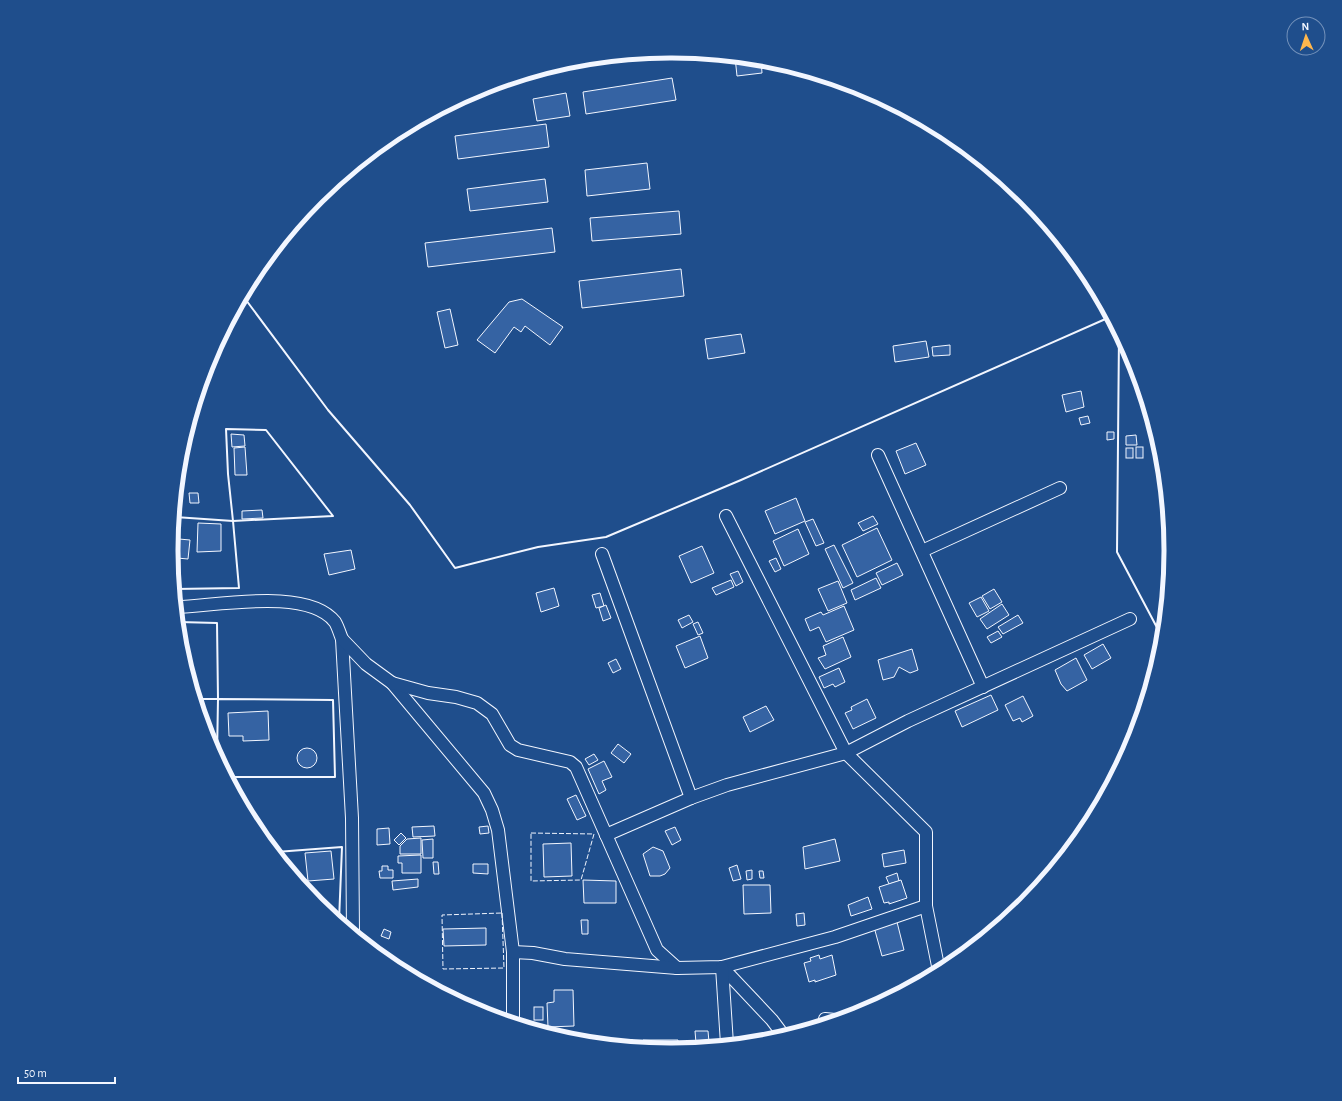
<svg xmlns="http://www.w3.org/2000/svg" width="1342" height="1101" font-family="'Alegreya Sans',sans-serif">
<rect width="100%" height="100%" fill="#1f4e8c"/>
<g fill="#3563a3" stroke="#f2f6ff">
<path d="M 655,53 L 656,55 L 548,71 L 548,68 L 574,61 Z"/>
<path d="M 735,57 L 761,60 L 762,73 L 737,76 Z"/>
<path d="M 672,78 L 676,100 L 586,114 L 583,92 Z"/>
<path d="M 566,93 L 570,116 L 537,121 L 533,99 Z"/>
<path d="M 546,124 L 549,147 L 458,159 L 455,136 Z"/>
<path d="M 647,163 L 650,189 L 587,196 L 585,170 Z"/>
<path d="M 545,179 L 548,202 L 470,211 L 467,189 Z"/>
<path d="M 679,211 L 681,234 L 592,241 L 590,218 Z"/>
<path d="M 552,228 L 555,252 L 428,267 L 425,243 Z"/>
<path d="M 681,269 L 684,296 L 582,308 L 579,281 Z"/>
<path d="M 522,299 L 563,327 L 550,345 L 525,326 L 521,332 L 514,327 L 495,353 L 477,340 L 509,302 Z"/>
<path d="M 450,309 L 458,345 L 445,348 L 437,312 Z"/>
<path d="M 741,334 L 745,353 L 708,359 L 705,339 Z"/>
<path d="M 926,341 L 929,357 L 895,362 L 893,346 Z"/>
<path d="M 950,345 L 950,355 L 933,356 L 932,347 Z"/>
<path d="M 1081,391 L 1084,407 L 1066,412 L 1062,395 Z"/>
<path d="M 1088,416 L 1090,423 L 1081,425 L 1079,418 Z"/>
<path d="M 1107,432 L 1114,432 L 1114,439 L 1107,440 Z"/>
<path d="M 231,434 L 244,435 L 245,446 L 232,447 Z"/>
<path d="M 1136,435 L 1137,445 L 1126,445 L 1126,436 Z"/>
<path d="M 916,443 L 926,465 L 905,474 L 896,451 Z"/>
<path d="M 245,447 L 247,475 L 235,475 L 234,448 Z"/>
<rect x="1136" y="447" width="7" height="11"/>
<rect x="1126" y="448" width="7" height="10"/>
<path d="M 178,489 L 179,489 L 180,506 L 176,506 Z"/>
<path d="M 189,493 L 198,493 L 199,503 L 190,503 Z"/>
<path d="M 796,498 L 805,521 L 775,534 L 765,511 Z"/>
<path d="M 262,510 L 263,518 L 242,519 L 242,511 Z"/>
<path d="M 873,516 L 878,524 L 863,531 L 858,523 Z"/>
<path d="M 813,519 L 824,543 L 816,546 L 805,522 Z"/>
<path d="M 198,523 L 221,524 L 221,551 L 197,552 Z"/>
<path d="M 877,528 L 892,560 L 857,577 L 842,545 Z"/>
<path d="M 798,529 L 809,554 L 784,566 L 773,541 Z"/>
<path d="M 173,537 L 177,537 L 173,570 L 172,550 Z"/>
<path d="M 179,539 L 190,540 L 188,559 L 177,558 Z"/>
<path d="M 834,545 L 853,583 L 843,588 L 825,549 Z"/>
<path d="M 702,546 L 714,573 L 691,583 L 679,556 Z"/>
<path d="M 351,550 L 355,569 L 329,575 L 324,554 Z"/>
<path d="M 776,558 L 781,569 L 775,572 L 769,561 Z"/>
<path d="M 897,563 L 903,575 L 882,585 L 876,573 Z"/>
<path d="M 738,571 L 743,582 L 736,586 L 730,574 Z"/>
<path d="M 876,578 L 881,588 L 855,600 L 851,590 Z"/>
<path d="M 731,580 L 734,587 L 716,595 L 712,588 Z"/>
<path d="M 838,581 L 847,603 L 828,611 L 818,589 Z"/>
<path d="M 554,588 L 559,606 L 541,612 L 536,593 Z"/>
<path d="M 994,589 L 1002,602 L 990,609 L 982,596 Z"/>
<path d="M 600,593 L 604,606 L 596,608 L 592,595 Z"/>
<path d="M 981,597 L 989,611 L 977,617 L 969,603 Z"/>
<path d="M 1002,604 L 1009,615 L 987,629 L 980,619 Z"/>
<path d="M 606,605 L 611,618 L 603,621 L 599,608 Z"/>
<path d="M 844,606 L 854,630 L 826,642 L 819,627 L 810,631 L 805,619 L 821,612 L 823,615 Z"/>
<path d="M 689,615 L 693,622 L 682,628 L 678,620 Z"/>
<path d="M 1018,615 L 1023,623 L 1003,634 L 998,627 Z"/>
<path d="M 698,622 L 703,633 L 698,635 L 693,624 Z"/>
<path d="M 998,631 L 1002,637 L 991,643 L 987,637 Z"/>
<path d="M 700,636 L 708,658 L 685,668 L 676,646 Z"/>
<path d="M 843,637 L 851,657 L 825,669 L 818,658 L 826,655 L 823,646 Z"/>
<path d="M 180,641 L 185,641 L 185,659 L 181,648 Z"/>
<path d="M 1103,644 L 1111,658 L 1092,669 L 1084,655 Z"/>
<path d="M 912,649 L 918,670 L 910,673 L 899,667 L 894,677 L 883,680 L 878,660 Z"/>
<path d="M 1076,658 L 1087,680 L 1067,691 L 1061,684 L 1055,670 Z"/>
<path d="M 616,659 L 621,669 L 613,673 L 608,663 Z"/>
<path d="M 839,668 L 845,682 L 835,687 L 833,684 L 824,688 L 819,677 Z"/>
<path d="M 991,695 L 998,710 L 962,727 L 955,711 Z"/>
<path d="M 1023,696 L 1033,716 L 1022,722 L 1020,718 L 1013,721 L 1005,705 Z"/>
<path d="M 867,699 L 876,718 L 853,729 L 845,713 L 852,710 L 851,707 Z"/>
<path d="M 766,706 L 774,720 L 750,732 L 743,717 Z"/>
<path d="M 268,711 L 269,740 L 243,741 L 243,736 L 229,736 L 228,713 Z"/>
<path d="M 618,744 L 631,754 L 624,763 L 611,753 Z"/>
<circle cx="307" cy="758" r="10"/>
<path d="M 594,754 L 598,760 L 589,765 L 585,759 Z"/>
<path d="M 604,761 L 612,777 L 602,781 L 606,790 L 599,794 L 588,769 Z"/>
<path d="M 576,795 L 586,816 L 577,820 L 567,799 Z"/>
<path d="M 434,826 L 435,836 L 413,837 L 412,827 Z"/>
<path d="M 488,826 L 489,833 L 480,834 L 479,827 Z"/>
<path d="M 675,827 L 681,840 L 672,845 L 665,831 Z"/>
<path d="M 389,828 L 390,844 L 377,845 L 377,829 Z"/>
<path d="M 401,833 L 406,838 L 399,845 L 394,840 Z"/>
<path d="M 421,838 L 421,854 L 400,854 L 400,846 L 407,839 Z"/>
<path d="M 433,839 L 433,858 L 423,858 L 422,840 Z"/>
<path d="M 835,839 L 840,861 L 805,869 L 803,847 Z"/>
<path d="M 571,843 L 572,876 L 544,877 L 543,844 Z"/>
<path d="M 653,847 L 663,851 L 670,868 L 665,874 L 660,876 L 650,876 L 643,854 Z"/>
<path d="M 904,850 L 906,863 L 884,867 L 882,854 Z"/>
<path d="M 331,851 L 334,879 L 308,881 L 305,853 Z"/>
<path d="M 421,855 L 421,873 L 402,873 L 402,863 L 398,863 L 398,856 Z"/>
<path d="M 433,862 L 438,862 L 439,874 L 434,874 Z"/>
<path d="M 473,864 L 488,864 L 488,874 L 473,873 Z"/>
<path d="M 737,865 L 741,879 L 733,881 L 729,868 Z"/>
<path d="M 382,866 L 388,866 L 388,870 L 393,870 L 393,878 L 380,878 L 379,871 L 382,871 Z"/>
<path d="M 752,870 L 752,879 L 747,880 L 746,871 Z"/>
<path d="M 759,871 L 763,871 L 764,878 L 760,878 Z"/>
<path d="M 897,873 L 899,881 L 889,884 L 886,877 Z"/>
<path d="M 418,879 L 418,887 L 393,890 L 392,881 Z"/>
<path d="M 583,880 L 616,881 L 616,903 L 584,903 Z"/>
<path d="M 901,880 L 907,898 L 889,904 L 889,902 L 884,903 L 879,887 Z"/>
<path d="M 743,885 L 770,885 L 771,913 L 744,914 Z"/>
<path d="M 868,897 L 872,909 L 851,916 L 848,905 Z"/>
<path d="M 804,913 L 805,925 L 797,926 L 796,914 Z"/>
<path d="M 581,920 L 588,920 L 588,934 L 582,934 Z"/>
<path d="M 897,922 L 904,950 L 882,956 L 874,927 Z"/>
<path d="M 486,928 L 486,945 L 444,946 L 443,929 Z"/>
<path d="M 384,929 L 391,932 L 389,939 L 381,936 Z"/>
<path d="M 819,955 L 820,959 L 832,955 L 836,975 L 815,982 L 815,980 L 809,982 L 804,963 L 811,961 L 810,958 Z"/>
<path d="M 554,990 L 573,990 L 574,1026 L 548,1027 L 547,1003 L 554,1002 Z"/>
<rect x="534" y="1007" width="9" height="13"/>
<path d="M 695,1031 L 708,1031 L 709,1042 L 696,1043 Z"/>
<path d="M 555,1035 L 576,1035 L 576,1041 L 573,1040 Z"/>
<path d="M 607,1039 L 633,1040 L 633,1046 L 607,1044 Z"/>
<path d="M 643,1040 L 678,1040 L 678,1049 L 643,1047 Z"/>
</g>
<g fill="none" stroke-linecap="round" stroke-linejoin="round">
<defs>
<g id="street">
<path d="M 878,455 L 983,687"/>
<path d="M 726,516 L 846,753 L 926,832 L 926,906 L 939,971"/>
<path d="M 922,551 L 1060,488"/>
<path d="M 602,554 L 691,798"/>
<path d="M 177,607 C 216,606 308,587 335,622 C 338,627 340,634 342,639 L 352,818 L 353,932"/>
<path d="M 342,639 L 366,664 L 392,683 L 484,793 L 492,810 L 498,830 L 513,952 L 513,1022"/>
<path d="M 392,683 L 428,693 L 456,697 L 477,703 L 492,714 L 510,745 L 518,750 L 570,762 L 576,767 L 657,950 L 677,968"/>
<path d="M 606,835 L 691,798 L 727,785 L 846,753 L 908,721 L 1130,619"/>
<path d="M 513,952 L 533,953 L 565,959 L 677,968 L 722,967 L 835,937 L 926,906"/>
<path d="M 722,967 L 772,1020 L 784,1036"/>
<path d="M 722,967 L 727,1044"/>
<path d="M 825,1019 L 835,1020"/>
</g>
</defs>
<use href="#street" stroke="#f2f6ff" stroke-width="14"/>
<use href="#street" stroke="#1f4e8c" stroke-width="12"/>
<g stroke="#f2f6ff" stroke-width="1" stroke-dasharray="5 2" stroke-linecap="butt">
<path d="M 531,833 L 594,834 L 581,880 L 531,881 Z"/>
<path d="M 502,913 L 504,968 L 443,969 L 442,915 Z"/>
</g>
<g stroke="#f2f6ff" stroke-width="2">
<path d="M 243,296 L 328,410 L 410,505 L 455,568 L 538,547 L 606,537 L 741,480 L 1110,317"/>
<path d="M 1119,334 L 1117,552 L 1162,637"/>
<path d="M 226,429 L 266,430 L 333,516 L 233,521 L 228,474 Z"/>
<path d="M 175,517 L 233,521 L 239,588 L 175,589"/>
<path d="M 179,622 L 217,623 L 218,699 L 197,699"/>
<path d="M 217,756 L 218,699 L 333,700 L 335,777 L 229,777"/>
<path d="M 276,852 L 342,847 L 339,921"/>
</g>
</g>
<path d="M0 0H1342V1101H0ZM670 58H672A492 492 0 0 1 1164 550V551A492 492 0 0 1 672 1043H670A492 492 0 0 1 178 551V550A492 492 0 0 1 670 58Z" fill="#1f4e8c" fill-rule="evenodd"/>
<path fill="none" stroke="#f2f6ff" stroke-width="5" d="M670 58H672A492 492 0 0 1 1164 550V551A492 492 0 0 1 672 1043H670A492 492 0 0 1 178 551V550A492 492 0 0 1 670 58Z"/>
<g transform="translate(1306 36) rotate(357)"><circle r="19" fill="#1f4e8c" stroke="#7391ba"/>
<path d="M0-3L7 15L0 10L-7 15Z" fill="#ffb74d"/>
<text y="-6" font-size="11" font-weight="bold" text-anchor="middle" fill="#f2f6ff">N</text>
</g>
<path d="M18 1077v6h97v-6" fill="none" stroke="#f2f6ff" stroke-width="2"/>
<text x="24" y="1077" font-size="12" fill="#f2f6ff" stroke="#1f4e8c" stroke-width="3" paint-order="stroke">50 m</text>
</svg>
